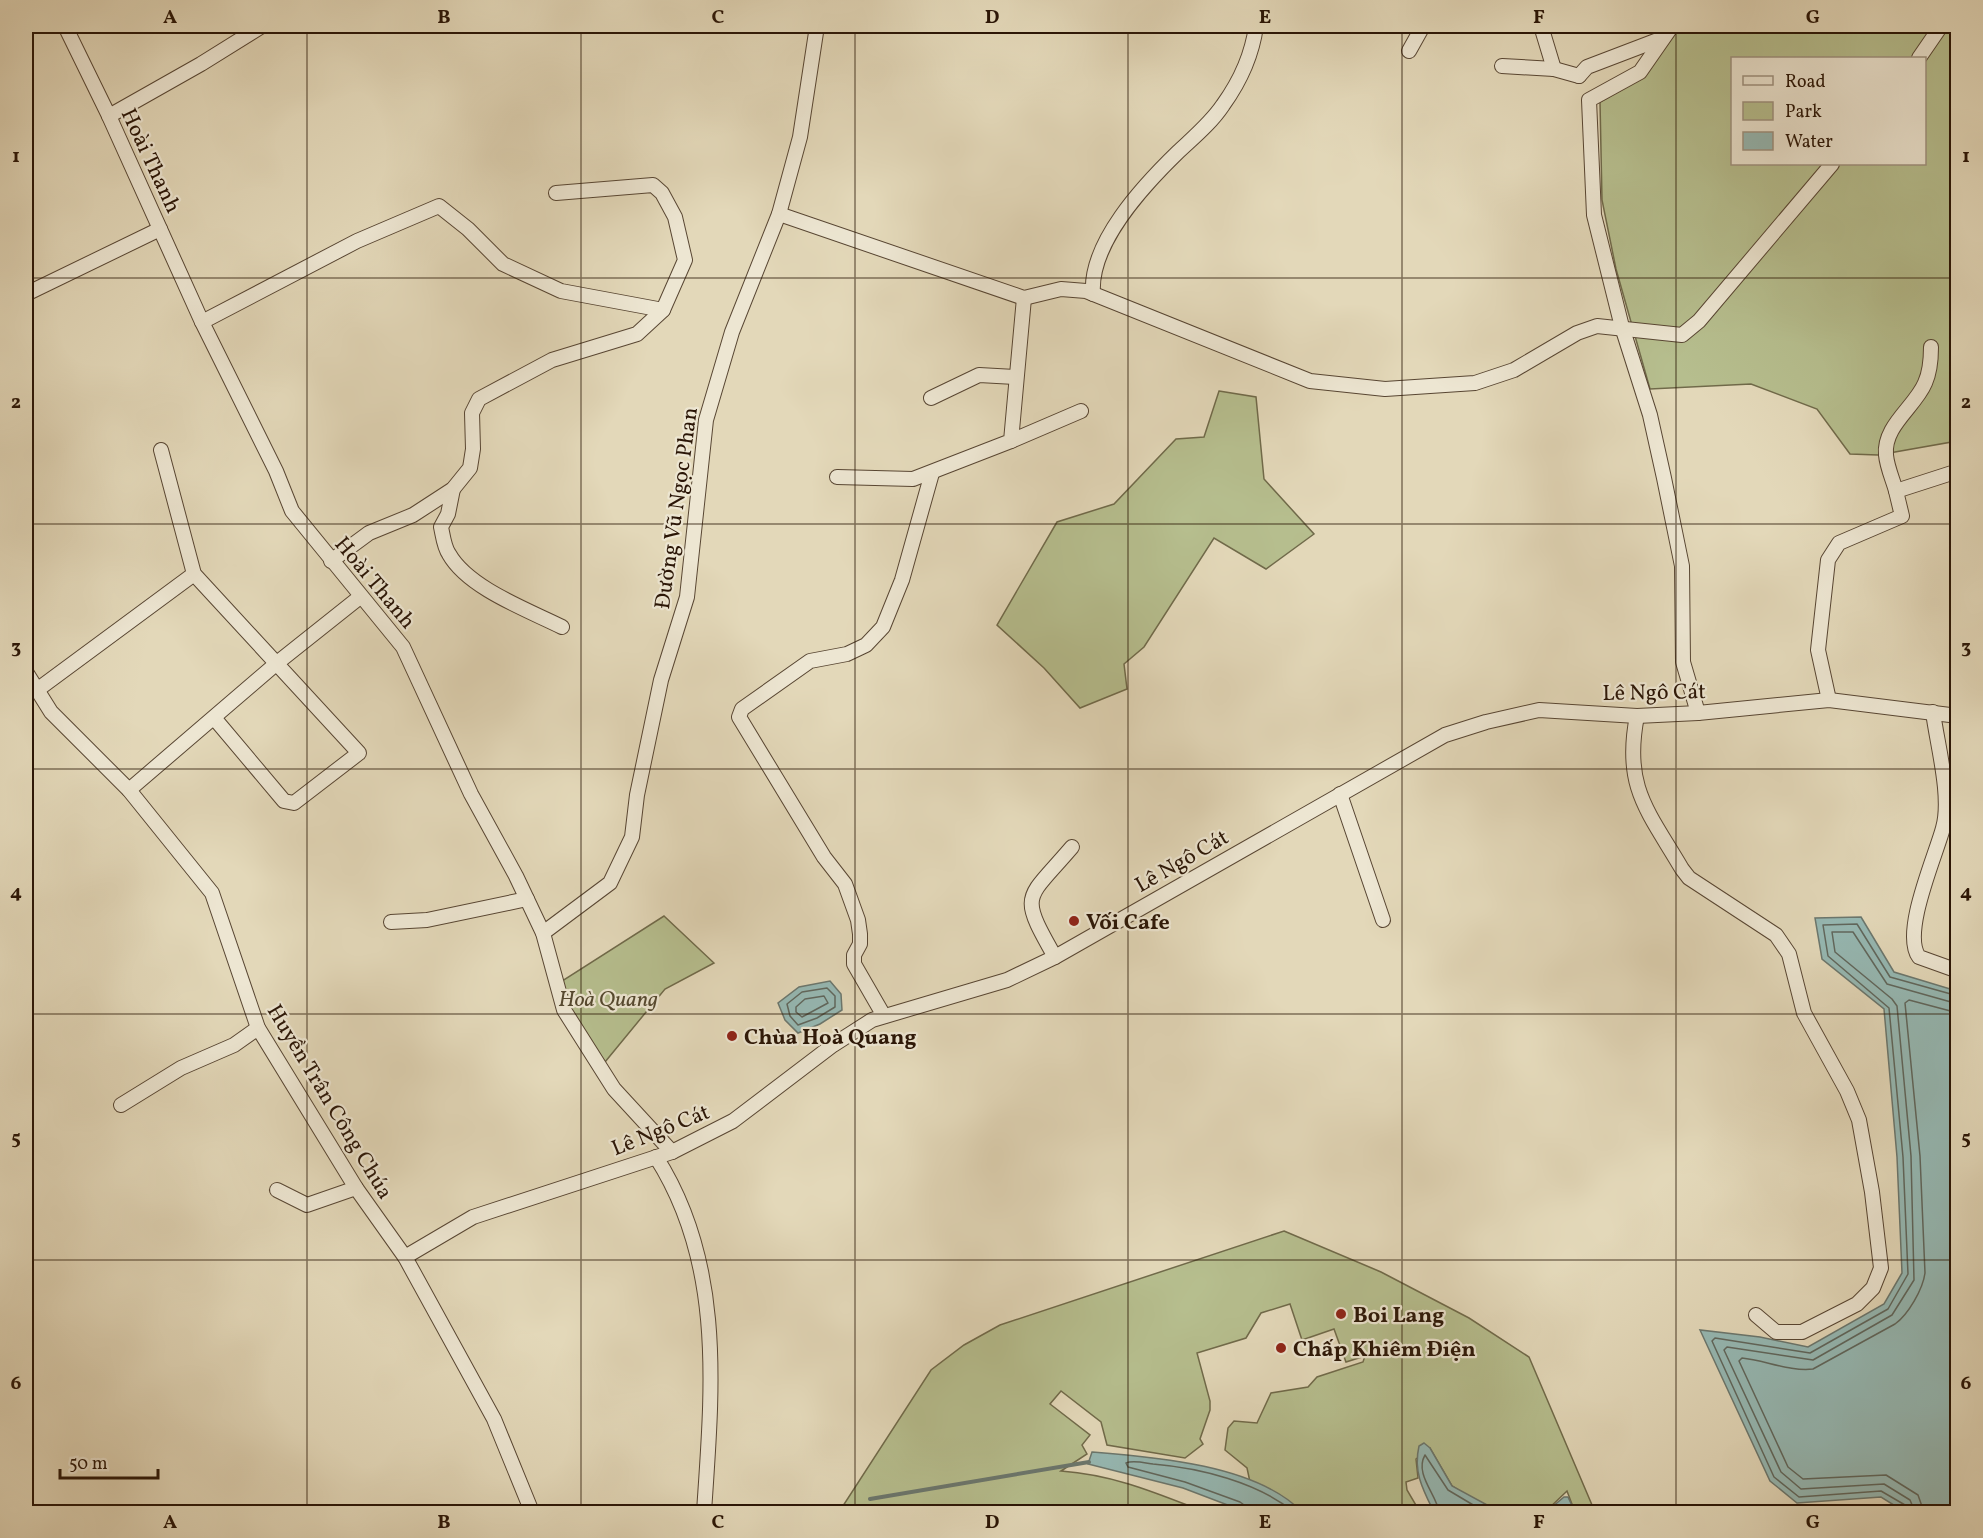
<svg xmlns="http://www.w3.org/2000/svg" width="1983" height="1538" font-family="Vollkorn,serif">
<rect width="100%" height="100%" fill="#e3d8b9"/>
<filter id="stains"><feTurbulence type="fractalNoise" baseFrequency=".00333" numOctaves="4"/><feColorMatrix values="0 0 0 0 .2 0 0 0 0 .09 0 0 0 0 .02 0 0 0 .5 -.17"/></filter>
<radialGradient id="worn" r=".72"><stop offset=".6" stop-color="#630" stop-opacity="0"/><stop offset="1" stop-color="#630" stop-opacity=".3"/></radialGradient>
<g fill="#b6be8e" stroke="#706a4a" stroke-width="1.5" fill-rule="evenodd">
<path d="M 1681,26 L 1957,26 L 1957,441 L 1878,455 L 1850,454 L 1817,409 L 1751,384 L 1650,389 L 1616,269 L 1602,200 L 1600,102 L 1642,78 ZM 1732,58 L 1924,58 L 1924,164 L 1732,164 Z"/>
<path d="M 1219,391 L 1256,397 L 1264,479 L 1314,534 L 1266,569 L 1214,538 L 1144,647 L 1124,664 L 1127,689 L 1080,708 L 1044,668 L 997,625 L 1057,522 L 1114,504 L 1176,439 L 1204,437 Z"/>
<path d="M 1955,834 L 1957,834 L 1957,884 L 1950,882 Z"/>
<path d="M 664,916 L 714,963 L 665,989 L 605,1062 L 572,1017 L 562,981 Z"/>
<path d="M 1284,1231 L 1381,1272 L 1469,1318 L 1529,1357 L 1595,1512 L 1575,1512 L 1567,1491 L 1545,1512 L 1500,1512 L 1469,1497 L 1452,1486 L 1430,1448 L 1416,1459 L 1418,1478 L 1406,1482 L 1407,1490 L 1420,1512 L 1302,1512 L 1278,1494 L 1250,1482 L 1247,1468 L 1225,1450 L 1228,1428 L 1234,1421 L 1257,1423 L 1271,1393 L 1308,1387 L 1317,1377 L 1363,1362 L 1365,1356 L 1346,1362 L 1334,1329 L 1302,1340 L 1290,1304 L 1261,1313 L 1246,1338 L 1197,1353 L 1210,1401 L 1210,1410 L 1200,1439 L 1203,1444 L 1185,1458 L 1107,1445 L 1101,1422 L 1061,1391 L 1050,1404 L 1090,1435 L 1082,1445 L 1087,1454 L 1061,1471 C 1115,1475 1156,1493 1205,1512 L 839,1512 L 931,1370 L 964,1345 L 1000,1325 Z"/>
</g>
<g fill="#96b9b4" stroke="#6b776e" stroke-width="1.5">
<path d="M 1861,917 L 1894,972 L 1957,991 L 1957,1512 L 1905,1512 L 1881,1497 L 1797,1503 L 1770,1481 L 1700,1330 L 1760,1337 L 1808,1347 L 1884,1304 L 1902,1273 L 1897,1157 L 1884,1009 L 1822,959 L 1815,918 Z"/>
<path d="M 830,981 L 841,994 L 842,1010 L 820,1024 L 798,1033 L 785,1020 L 778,1003 L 799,987 Z"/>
<path d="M 1424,1443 L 1430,1448 L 1452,1486 L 1500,1512 L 1434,1512 C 1423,1490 1413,1472 1419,1446 Z"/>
<path d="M 1092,1452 C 1155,1457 1257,1465 1302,1512 L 1246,1512 L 1183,1488 L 1088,1464 Z"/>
<path d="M 1564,1497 L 1568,1497 L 1575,1512 L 1546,1512 Z"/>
</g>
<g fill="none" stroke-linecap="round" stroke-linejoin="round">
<g stroke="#60675d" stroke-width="1.5">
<path d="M 827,988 L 835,996 L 835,1007 L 817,1018 L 798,1025 L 790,1016 L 787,1004 L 802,992 Z"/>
<path d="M 824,996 L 828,1003 L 802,1017 L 796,1012 L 796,1007 L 805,999 Z"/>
<path d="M 1248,1512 L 1247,1507 L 1240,1502 L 1185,1482 L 1128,1467 L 1126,1463 C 1133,1460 1145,1463 1153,1464 C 1200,1468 1257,1482 1294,1512"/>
<path d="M 1439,1512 C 1437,1495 1414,1474 1425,1455 L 1448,1490 L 1485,1512"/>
<path d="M 1908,1512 L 1905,1505 L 1881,1491 L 1799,1497 L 1774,1477 L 1712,1341 L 1715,1338 L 1810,1353 L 1888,1309 L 1908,1274 L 1903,1157 L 1889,1008 L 1828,956 L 1823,925 L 1857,924 L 1890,977 L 1958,996"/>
<path d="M 1915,1512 L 1910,1500 L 1884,1484 L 1801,1489 L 1781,1472 L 1724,1350 L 1727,1347 L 1813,1360 L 1892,1315 L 1914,1280 L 1911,1156 L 1897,1006 L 1892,999 L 1835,952 L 1832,932 L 1853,932 L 1887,984 L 1958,1004"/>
<path d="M 1924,1512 L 1918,1495 L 1886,1475 L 1803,1479 L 1788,1467 L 1739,1361 L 1742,1358 C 1764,1360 1791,1372 1813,1369 L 1895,1324 C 1908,1315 1923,1289 1925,1273 L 1920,1156 L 1905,1003 L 1909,1000 L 1958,1013"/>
</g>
<path stroke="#6b776e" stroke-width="4" d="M 870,1499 L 1089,1462"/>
<defs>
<g id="minor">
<path d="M 65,26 L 109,116 L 202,322 L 276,471 L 292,511 L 403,647 L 471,794 L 516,876 L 543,933 L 564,1010 L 614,1089 L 672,1152"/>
<path d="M 1541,26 L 1554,69"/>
<path d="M 1672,26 L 1640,72 L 1589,100 L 1594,215 L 1622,327 L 1650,415 L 1664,478 L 1682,566 L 1683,662 L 1698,713"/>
<path d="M 1409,51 L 1423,26"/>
<path d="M 1919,58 L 1941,26"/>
<path d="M 1502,66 L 1554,69 L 1579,76"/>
<path d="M 1579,76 L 1587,67 L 1663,38"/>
<path d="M 109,116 L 201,64 L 262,26"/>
<path d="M 779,214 L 1024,298 L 1061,289 L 1086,291 L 1310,381 L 1385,389 L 1475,383 L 1514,370 L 1577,333 L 1597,326 L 1682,335 L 1699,321 L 1832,164"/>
<path d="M 26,294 L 160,229"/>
<path d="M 1093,294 C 1089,243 1144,185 1178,152 C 1194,137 1211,123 1223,105 C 1241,80 1252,56 1256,26"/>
<path d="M 202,322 L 357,241 L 439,206 L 468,229 L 503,264 L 561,291 L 663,310"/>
<path d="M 931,398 L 979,375 L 1015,377"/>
<path d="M 1011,441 L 1081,411"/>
<path d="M 161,450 L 194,574 L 359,753 L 294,803 L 284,801 L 215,719"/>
<path d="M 837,477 L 913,479 L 1011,441 L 1024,298"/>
<path d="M 453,489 L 448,514 L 441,527 C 443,536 444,547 449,554 C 468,588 528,610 562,627"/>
<path d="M 1896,491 C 1893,480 1887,467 1886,455 C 1883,426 1915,407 1925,383 C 1930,372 1931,359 1931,347"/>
<path d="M 331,561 L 369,533 L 413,515 L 453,489 L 470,468 L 473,449 L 472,413 L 479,399 L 552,360 L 637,334 L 663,310 L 685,260 L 675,217 L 662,193 L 653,185 L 556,193"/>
<path d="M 26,672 L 51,712 L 129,790 L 212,893 L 258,1028 L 356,1188 L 405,1257 L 494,1419 L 532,1512"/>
<path d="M 37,690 L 194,574"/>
<path d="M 1829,700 L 1818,650 L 1828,560 L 1839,543 L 1902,516 L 1896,491 L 1958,471"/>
<path d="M 1933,712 C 1937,744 1952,797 1943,828 C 1936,855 1901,933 1919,957 L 1958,971"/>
<path d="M 1637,716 C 1623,787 1648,811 1682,869 L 1689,878 L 1776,935 L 1789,954 L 1804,1013 L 1847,1091 L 1859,1120 L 1872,1192 L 1881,1268 L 1873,1288 L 1857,1304 L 1802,1332 L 1776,1332 L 1756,1315"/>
<path d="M 129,790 L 277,663 L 360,597"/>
<path d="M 1340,794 L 1383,920"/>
<path d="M 391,922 L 427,920 L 527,899"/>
<path d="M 543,933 L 610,883 L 632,837 L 637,795 L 661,680 L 687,597 L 706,420 L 732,332 L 779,214 L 800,137 L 817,26"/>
<path d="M 1055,957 C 1018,892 1026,901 1072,847"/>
<path d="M 884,1016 L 854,964 L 854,955 L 860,944 L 860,934 L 858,920 L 845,884 L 824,857 L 739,717 L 742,709 L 810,661 L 847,654 L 866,645 L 883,627 L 902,580 L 932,473"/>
<path d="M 121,1105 L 181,1068 L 234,1045 L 258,1028"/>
<path d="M 656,1157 C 725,1265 712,1391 704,1512"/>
<path d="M 277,1190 L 307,1205 L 356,1188"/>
<path d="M 405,1257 L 473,1217 L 672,1152 L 733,1121 L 833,1045 L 872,1020 L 1007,980 L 1055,957 L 1445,735 L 1486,722 L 1539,710 L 1637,716 L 1698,713 L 1829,700 L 1958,716"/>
</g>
</defs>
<use href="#minor" stroke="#584633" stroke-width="16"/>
<use href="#minor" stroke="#ede6d2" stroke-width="14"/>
</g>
<path fill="none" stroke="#2a1506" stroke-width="1.5" stroke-opacity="0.55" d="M 307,26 L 307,1512M 581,26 L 581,1512M 855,26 L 855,1512M 1128,26 L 1128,1512M 1402,26 L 1402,1512M 1676,26 L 1676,1512M 26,278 L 1958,278M 26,524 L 1958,524M 26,769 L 1958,769M 26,1014 L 1958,1014M 26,1260 L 1958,1260"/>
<g fill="#8f2418" stroke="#ede6d2" stroke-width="2">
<circle cx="1074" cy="921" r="6"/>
<circle cx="732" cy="1036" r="6"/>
<circle cx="1341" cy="1314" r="6"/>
<circle cx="1281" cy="1348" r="6"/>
</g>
<g text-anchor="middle" stroke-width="4.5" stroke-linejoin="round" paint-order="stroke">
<g font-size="22" fill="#2a1506" stroke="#ede6d2">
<text transform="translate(152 160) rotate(65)" y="8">Hoài Thanh</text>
<text transform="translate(675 508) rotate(-82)" y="8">Đường Vũ Ngọc Phan</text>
<text transform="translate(376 582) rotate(50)" y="8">Hoài Thanh</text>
<text transform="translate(1654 691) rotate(-1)" y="8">Lê Ngô Cát</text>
<text transform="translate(1181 860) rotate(-30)" y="8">Lê Ngô Cát</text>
<text transform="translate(331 1101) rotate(59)" y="8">Huyền Trân Công Chúa</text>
<text transform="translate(660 1129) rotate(-22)" y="8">Lê Ngô Cát</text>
</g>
<g font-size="22" font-weight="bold" fill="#2a1506" stroke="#ede6d2" text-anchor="start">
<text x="1086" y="929">Vối Cafe</text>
<text x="744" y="1044">Chùa Hoà Quang</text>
<text x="1353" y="1322">Boi Lang</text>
<text x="1293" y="1356">Chấp Khiêm Điện</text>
</g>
<g font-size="22" font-style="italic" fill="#54482f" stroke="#ede6d2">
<text x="608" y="1006">Hoà Quang</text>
</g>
</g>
<rect width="1983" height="1538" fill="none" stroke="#e3d8b9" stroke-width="66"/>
<rect x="1731" y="57" width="195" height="108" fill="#ede6d2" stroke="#9f9280" stroke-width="1.5"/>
<rect x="1743" y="76" width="30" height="9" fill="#ede6d2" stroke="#9f9280" stroke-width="1.5"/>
<text x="1785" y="87" font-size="18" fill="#2a1506">Road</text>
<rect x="1743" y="102" width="30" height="18" fill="#b6be8e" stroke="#9f9280" stroke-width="1.5"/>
<text x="1785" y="117" font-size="18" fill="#2a1506">Park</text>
<rect x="1743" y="132" width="30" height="18" fill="#96b9b4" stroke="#9f9280" stroke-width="1.5"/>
<text x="1785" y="147" font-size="18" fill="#2a1506">Water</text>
<path d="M60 1469v9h98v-9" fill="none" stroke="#2a1506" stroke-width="3"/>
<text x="69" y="1469" font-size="18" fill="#2a1506" stroke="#ede6d2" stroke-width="4.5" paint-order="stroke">50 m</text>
<rect x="33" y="33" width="1917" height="1472" fill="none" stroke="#2a1506" stroke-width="2"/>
<g font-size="20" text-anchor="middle" font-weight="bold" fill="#2a1506">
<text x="170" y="23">A</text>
<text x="444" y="23">B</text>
<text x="718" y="23">C</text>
<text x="992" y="23">D</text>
<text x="1265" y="23">E</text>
<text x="1539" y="23">F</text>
<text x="1813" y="23">G</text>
<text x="16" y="162">1</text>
<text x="1966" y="162">1</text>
<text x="16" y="408">2</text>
<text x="1966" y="408">2</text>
<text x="16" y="653">3</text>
<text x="1966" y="653">3</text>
<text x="16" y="898">4</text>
<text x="1966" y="898">4</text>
<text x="16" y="1144">5</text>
<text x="1966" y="1144">5</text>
<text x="16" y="1389">6</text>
<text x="1966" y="1389">6</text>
<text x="170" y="1528">A</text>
<text x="444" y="1528">B</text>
<text x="718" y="1528">C</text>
<text x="992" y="1528">D</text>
<text x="1265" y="1528">E</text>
<text x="1539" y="1528">F</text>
<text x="1813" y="1528">G</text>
</g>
<rect width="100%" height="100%" filter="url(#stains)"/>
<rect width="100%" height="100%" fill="url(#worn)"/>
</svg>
